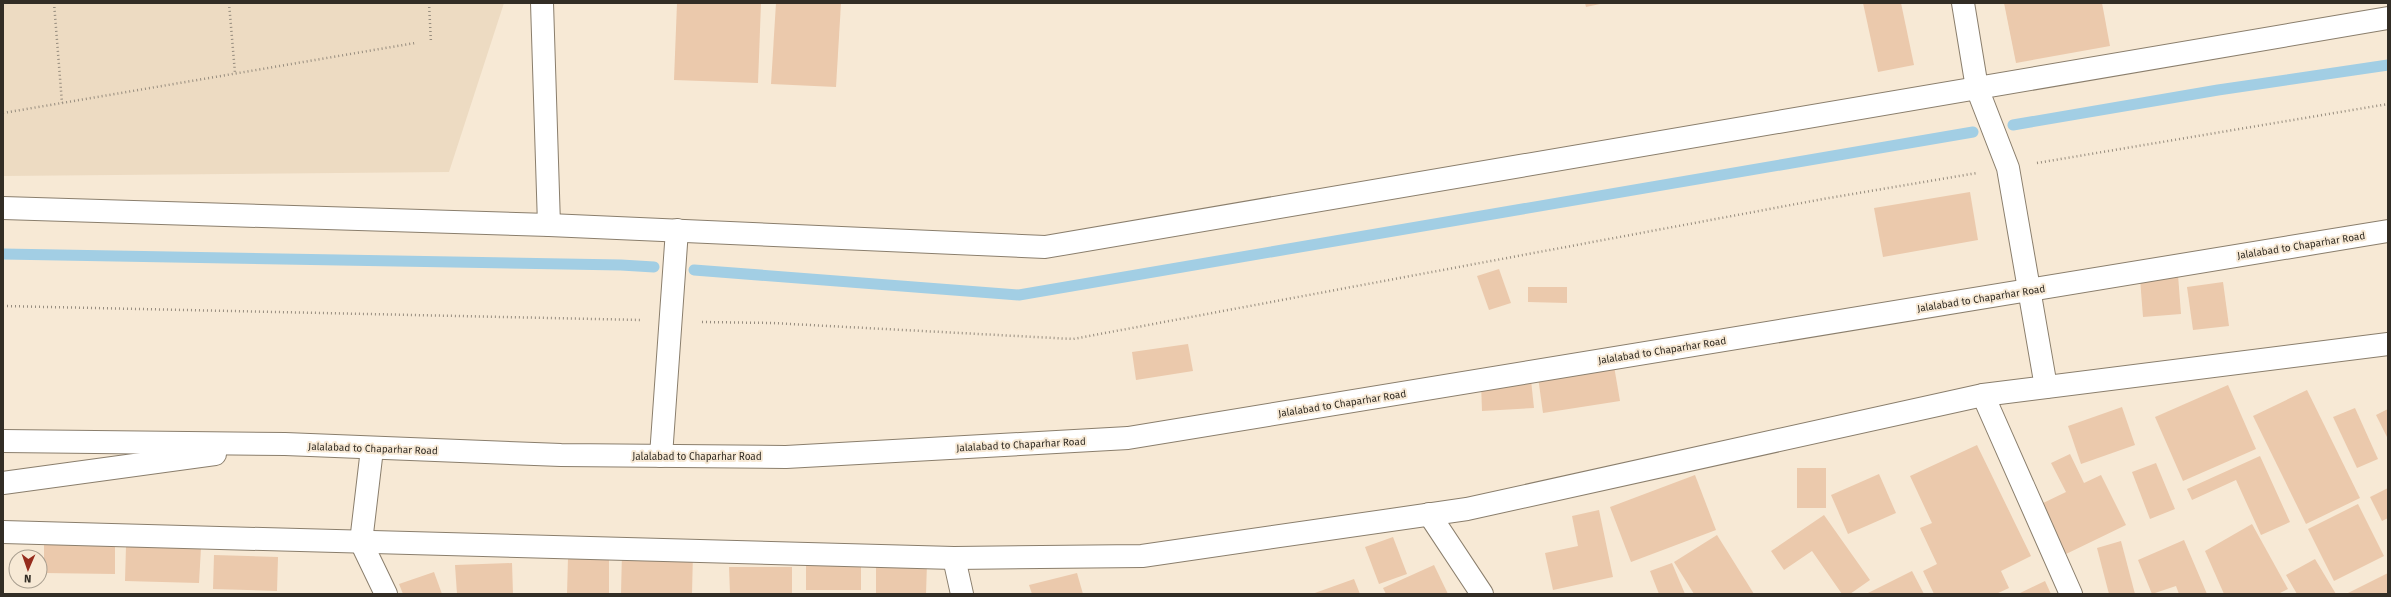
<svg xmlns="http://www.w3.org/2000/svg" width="2391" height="597" font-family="'Fira Sans',sans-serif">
<rect width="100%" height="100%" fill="#f7e9d5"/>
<path fill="#eddbc2" d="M 3,3 L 504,3 L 449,172 L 3,176 Z"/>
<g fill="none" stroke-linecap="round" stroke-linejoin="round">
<g stroke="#a2cee4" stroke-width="11">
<path d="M 2013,125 L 2218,90 L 2388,65"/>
<path d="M 3,254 L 621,265 L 654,267"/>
<path d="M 694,270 L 1019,295 L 1973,132"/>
</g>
</g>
<g fill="#ebc9ac">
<path d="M 677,3 L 761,3 L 758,83 L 674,80 Z"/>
<path d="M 776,3 L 841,3 L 836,87 L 771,84 Z"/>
<path d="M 1585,3 L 1600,3 L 1600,4 L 1586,7 Z"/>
<path d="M 1863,3 L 1901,3 L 1914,65 L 1878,72 Z"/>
<path d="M 2004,3 L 2102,3 L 2110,46 L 2016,63 Z"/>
<path d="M 1970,192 L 1978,240 L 1883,257 L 1874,208 Z"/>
<path d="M 1499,269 L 1511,303 L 1489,310 L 1477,276 Z"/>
<path d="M 2178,275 L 2181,314 L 2143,317 L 2140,278 Z"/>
<path d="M 2223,282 L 2229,326 L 2193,330 L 2187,287 Z"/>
<path d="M 1528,287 L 1567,287 L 1567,303 L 1528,302 Z"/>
<path d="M 1188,344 L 1193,371 L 1136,380 L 1132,352 Z"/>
<path d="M 1614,366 L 1620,401 L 1543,413 L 1538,377 Z"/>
<path d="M 1531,380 L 1534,408 L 1482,411 L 1481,383 Z"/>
<path d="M 2228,385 L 2256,449 L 2183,481 L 2155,417 Z"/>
<path d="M 2307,390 L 2360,498 L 2306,524 L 2253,416 Z"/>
<path d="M 2122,407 L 2135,445 L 2081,464 L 2068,426 Z"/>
<path d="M 2355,408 L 2378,459 L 2357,468 L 2333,417 Z"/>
<path d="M 2388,409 L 2388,439 L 2376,415 Z"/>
<path d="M 1977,445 L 2031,556 L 2001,571 L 2009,588 L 1996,594 L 1934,594 L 1923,571 L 1937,564 L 1920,528 L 1932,523 L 1910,476 Z"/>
<path d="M 2070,454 L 2084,483 L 2101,475 L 2126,525 L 2064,555 L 2039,505 L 2066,492 L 2051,463 Z"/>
<path d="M 2260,456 L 2290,522 L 2261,535 L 2236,480 L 2192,500 L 2187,489 Z"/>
<path d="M 2156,463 L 2175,509 L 2150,519 L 2132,472 Z"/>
<rect x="1797" y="468" width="29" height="40"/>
<path d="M 1879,474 L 1896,513 L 1848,534 L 1831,495 Z"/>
<path d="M 1695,475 L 1716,530 L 1631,562 L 1610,507 Z"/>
<path d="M 2388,488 L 2388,518 L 2382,521 L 2370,497 Z"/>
<path d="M 2358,504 L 2384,556 L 2334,581 L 2308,529 Z"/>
<path d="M 1599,510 L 1613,577 L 1553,590 L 1545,553 L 1578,546 L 1572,516 Z"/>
<path d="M 1824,515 L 1870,580 L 1850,594 L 1842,594 L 1812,551 L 1784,570 L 1771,551 Z"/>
<path d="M 2252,524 L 2288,589 L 2278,594 L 2224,594 L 2205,551 Z"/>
<path d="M 1717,535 L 1754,594 L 1694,594 L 1674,562 Z"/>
<path d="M 1393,537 L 1407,574 L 1379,584 L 1365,547 Z"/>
<path d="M 2184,540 L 2207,594 L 2179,594 L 2176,586 L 2152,594 L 2138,560 Z"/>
<path d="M 2121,541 L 2135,594 L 2109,594 L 2097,548 Z"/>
<path d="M 44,545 L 115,545 L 115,574 L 44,573 Z"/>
<path d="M 126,546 L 201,548 L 199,583 L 125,581 Z"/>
<path d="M 622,552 L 693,552 L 692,594 L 621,594 Z"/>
<path d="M 214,555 L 278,557 L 277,591 L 213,589 Z"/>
<path d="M 568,558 L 609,558 L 609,594 L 567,594 Z"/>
<rect x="806" y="559" width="55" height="31"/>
<path d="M 2315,559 L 2336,594 L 2297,594 L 2286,575 Z"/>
<path d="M 876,562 L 927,563 L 926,594 L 876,593 Z"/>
<path d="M 512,563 L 513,594 L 457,594 L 455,565 Z"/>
<path d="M 1672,563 L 1685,594 L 1659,594 L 1650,571 Z"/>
<path d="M 1434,565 L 1448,594 L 1386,594 L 1383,588 Z"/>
<path d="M 729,567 L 792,567 L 792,594 L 730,594 Z"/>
<path d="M 1912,571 L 1924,594 L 1866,594 Z"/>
<path d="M 434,572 L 442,594 L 403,594 L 399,584 Z"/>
<path d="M 1077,573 L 1083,594 L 1032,594 L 1029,585 Z"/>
<path d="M 2388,573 L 2388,594 L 2346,594 Z"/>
<path d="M 1354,579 L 1360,594 L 1312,594 Z"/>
<path d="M 2045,581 L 2051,594 L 2018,594 Z"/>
</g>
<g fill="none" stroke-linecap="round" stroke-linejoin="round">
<defs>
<g id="street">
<path d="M 542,3 L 549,225"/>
<path d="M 1963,3 L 1977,88 L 2008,168 L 2046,387"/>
<path d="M 3,208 L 549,225 L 1045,247 L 2388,18"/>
<path d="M 1983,395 L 2071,594"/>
<path d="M 372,449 L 361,542 L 386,594"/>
<path d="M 661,456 L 677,230"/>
<path d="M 1429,514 L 1482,594"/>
<path d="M 3,532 L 954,558 L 1142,556 L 1467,509 L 1983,395 L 2388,344"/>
<path d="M 954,558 L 962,594"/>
</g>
<g id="primary">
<path d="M 3,441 L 285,444 L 561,455 L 786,457 L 1128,438 L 2388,231"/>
<path d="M 3,483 L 215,454"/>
</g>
</defs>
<use href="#street" stroke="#8a7e6c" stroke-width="24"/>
<use href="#primary" stroke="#8a7e6c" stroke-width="24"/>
<g stroke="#968c7e" stroke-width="2.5" stroke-dasharray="1 3" stroke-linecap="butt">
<path d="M 54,3 L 62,103"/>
<path d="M 229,3 L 235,73"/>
<path d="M 429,3 L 431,43"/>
<path d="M 3,113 L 415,43"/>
<path d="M 2037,163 L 2388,104"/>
<path d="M 3,306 L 641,320"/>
<path d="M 702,322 L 772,323 L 1073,339 L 1823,199 L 1977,173"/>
</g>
<use href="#street" stroke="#fff" stroke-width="22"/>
<use href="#primary" stroke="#fff" stroke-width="22"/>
</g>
<g text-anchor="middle" stroke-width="4" stroke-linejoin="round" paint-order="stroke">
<g font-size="10" fill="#322d25" stroke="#f7e9d5">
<text transform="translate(2301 245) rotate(-9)" y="4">Jalalabad to Chaparhar Road</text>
<text transform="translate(1981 298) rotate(-9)" y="4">Jalalabad to Chaparhar Road</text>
<text transform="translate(1662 350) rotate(-9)" y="4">Jalalabad to Chaparhar Road</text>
<text transform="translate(1342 403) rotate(-9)" y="4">Jalalabad to Chaparhar Road</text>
<text transform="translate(1021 444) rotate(-3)" y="4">Jalalabad to Chaparhar Road</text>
<text transform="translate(373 448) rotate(2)" y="4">Jalalabad to Chaparhar Road</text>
<text x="697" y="460">Jalalabad to Chaparhar Road</text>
</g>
</g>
<rect width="2391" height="597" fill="none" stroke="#322d25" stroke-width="8"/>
<g transform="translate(28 569) rotate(182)"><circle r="19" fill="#f7e9d5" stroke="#a89e8f"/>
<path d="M0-3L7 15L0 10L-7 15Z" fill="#962c1d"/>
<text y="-6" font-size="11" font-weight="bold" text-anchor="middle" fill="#322d25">N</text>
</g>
</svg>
